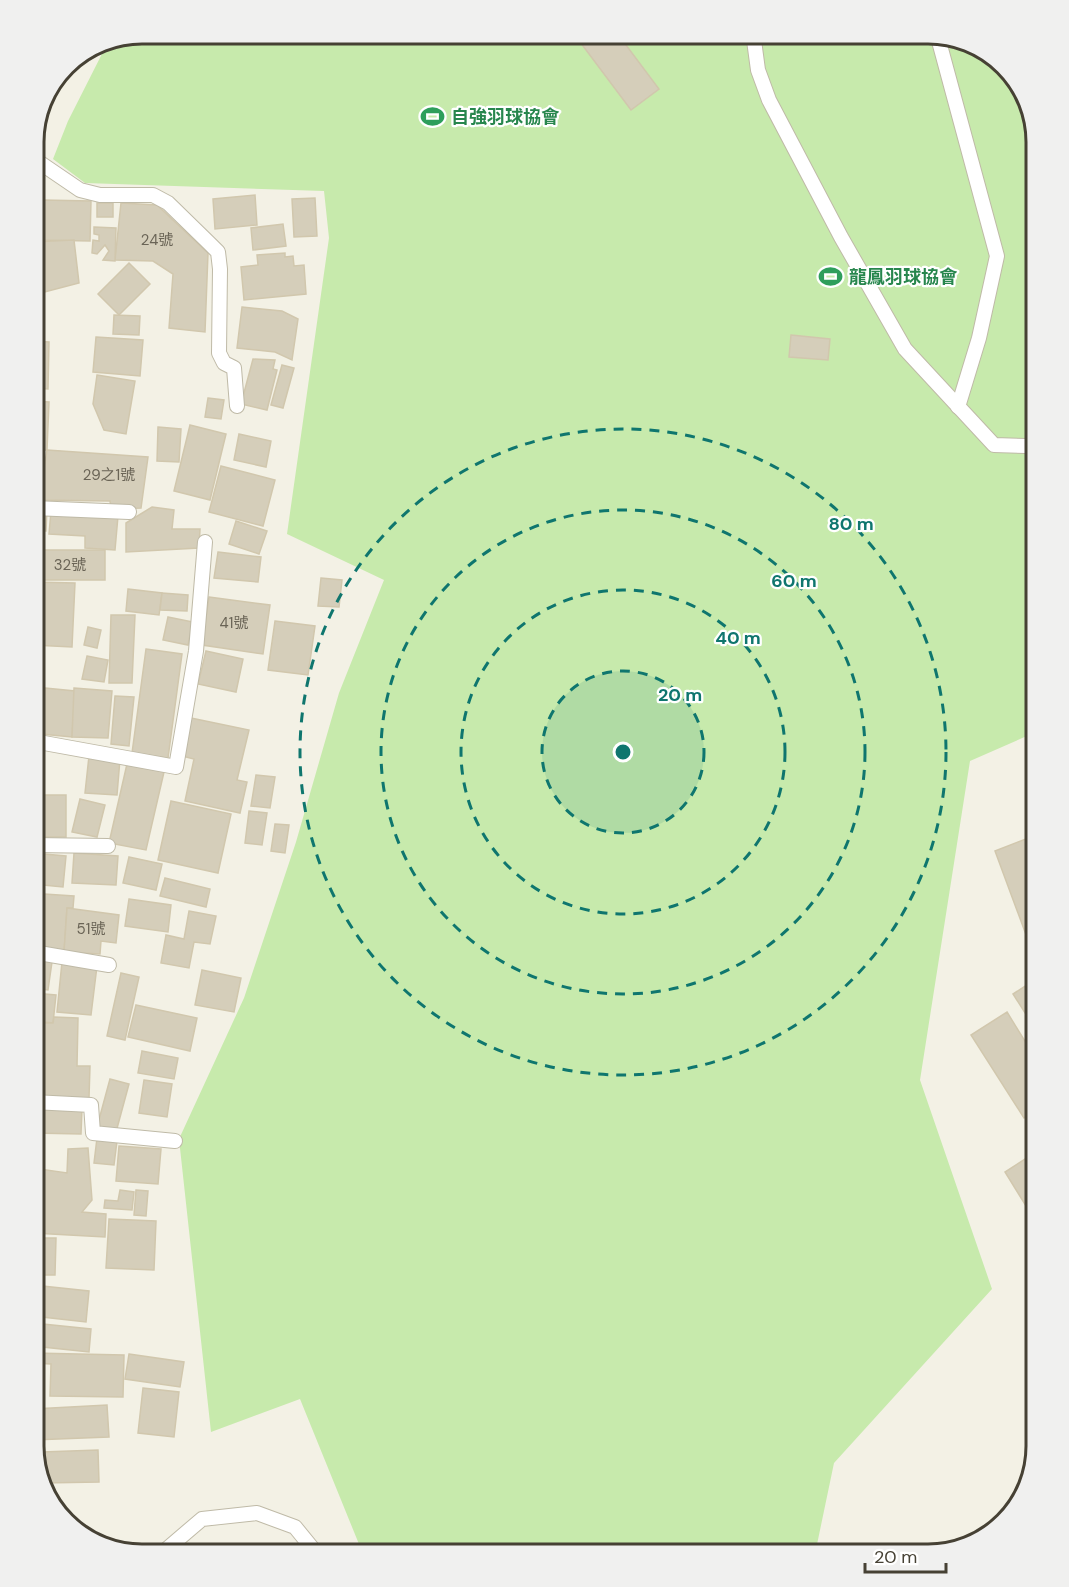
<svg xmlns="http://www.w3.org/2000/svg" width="1069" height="1587" font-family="'DM Sans','Noto Sans TC',sans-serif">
<rect width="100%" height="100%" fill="#f3f1e5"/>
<path fill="#c7eaac" d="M 142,33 L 934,33 L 987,51 L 1022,88 L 1036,142 L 1036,732 L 970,761 L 920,1080 L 992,1289 L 834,1463 L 815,1554 L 363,1554 L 300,1399 L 211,1432 L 179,1139 L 244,998 L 296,842 L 339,693 L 384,580 L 287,534 L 329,238 L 324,191 L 85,183 L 53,159 L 68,121 L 109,40 Z"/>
<g fill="#d5ceba" stroke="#d1c7ad" stroke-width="1.5">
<path d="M 617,33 L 659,89 L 631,110 L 574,34 Z"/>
<path d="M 255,195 L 257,225 L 215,229 L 213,199 Z"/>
<path d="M 315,198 L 317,236 L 294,237 L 292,199 Z"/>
<path d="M 42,200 L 91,201 L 90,241 L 40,240 Z"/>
<rect x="97" y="203" width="16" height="14"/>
<path d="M 121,203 L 157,205 L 208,253 L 205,332 L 169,328 L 173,274 L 153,261 L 115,260 Z"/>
<path d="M 283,224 L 286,246 L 253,250 L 251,228 Z"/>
<path d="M 94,227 L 116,228 L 115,261 L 103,260 L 109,251 L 105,245 L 97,254 L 92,253 L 93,240 L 99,241 L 99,235 L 94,234 Z"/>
<path d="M 74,240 L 79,283 L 33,295 L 33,242 Z"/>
<path d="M 285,253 L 285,257 L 293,256 L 294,266 L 304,265 L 306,294 L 244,300 L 241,267 L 258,265 L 257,255 Z"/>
<path d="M 129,263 L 150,284 L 119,315 L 98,294 Z"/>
<path d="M 242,307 L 282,311 L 298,319 L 292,360 L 275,352 L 237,348 Z"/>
<path d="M 114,315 L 140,316 L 139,335 L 113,334 Z"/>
<path d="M 791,335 L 830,339 L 828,360 L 789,357 Z"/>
<path d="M 96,337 L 143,340 L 140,376 L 93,372 Z"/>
<path d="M 33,341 L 49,342 L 48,389 L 33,388 Z"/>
<path d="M 253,359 L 275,360 L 273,369 L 277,370 L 267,410 L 241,404 Z"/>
<path d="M 282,365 L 294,368 L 283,408 L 271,405 Z"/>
<path d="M 97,375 L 135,381 L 126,434 L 104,430 L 93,404 Z"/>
<path d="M 208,398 L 224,400 L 221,419 L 205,417 Z"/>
<path d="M 33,401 L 49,402 L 47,450 L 33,450 Z"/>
<path d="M 190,425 L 226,434 L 210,500 L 174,491 Z"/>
<path d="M 158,427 L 181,429 L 179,462 L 157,461 Z"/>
<path d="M 239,434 L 271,441 L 266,467 L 234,460 Z"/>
<path d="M 47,450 L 148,457 L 141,508 L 111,509 L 110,501 L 36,500 L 36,480 L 42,480 Z"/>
<path d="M 221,466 L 275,480 L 263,526 L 209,512 Z"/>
<path d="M 33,507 L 47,508 L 46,531 L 33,531 Z"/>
<path d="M 152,507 L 174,510 L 172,529 L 200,529 L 199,548 L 126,552 L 126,523 Z"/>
<path d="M 51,511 L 118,516 L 115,550 L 85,548 L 85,536 L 49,534 Z"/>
<path d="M 236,521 L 267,531 L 259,554 L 229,544 Z"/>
<path d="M 33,535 L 42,535 L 40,578 L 33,578 Z"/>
<rect x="43" y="550" width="62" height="30"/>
<path d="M 218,552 L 261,557 L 258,582 L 214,578 Z"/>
<path d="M 321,578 L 342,580 L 339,607 L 318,606 Z"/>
<path d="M 33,582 L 75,583 L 72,647 L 33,645 Z"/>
<path d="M 128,589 L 162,593 L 159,615 L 126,611 Z"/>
<path d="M 162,593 L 188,595 L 187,611 L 160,610 Z"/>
<path d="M 209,597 L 270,605 L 263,654 L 202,645 Z"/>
<path d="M 111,615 L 135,615 L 132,683 L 109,683 Z"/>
<path d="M 168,617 L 193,622 L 188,645 L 163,640 Z"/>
<path d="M 275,621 L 315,626 L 308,675 L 268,670 Z"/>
<path d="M 88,627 L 101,630 L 97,648 L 84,645 Z"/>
<path d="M 146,649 L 182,654 L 168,758 L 132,753 Z"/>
<path d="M 206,651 L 243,659 L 236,692 L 198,684 Z"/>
<path d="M 87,656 L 108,660 L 104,682 L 82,679 Z"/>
<path d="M 33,666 L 37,667 L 34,730 L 33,730 Z"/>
<path d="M 45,688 L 75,691 L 72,737 L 41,734 Z"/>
<path d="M 74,688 L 112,691 L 108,738 L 72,737 Z"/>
<path d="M 115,696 L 134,697 L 129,746 L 111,744 Z"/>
<path d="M 191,718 L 249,730 L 237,780 L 247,782 L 240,813 L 185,801 L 194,759 L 182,756 Z"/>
<path d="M 89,756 L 120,759 L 117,795 L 85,793 Z"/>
<path d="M 127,764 L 164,772 L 146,850 L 109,843 Z"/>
<path d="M 256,775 L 275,777 L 270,808 L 251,806 Z"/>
<rect x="33" y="795" width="33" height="42"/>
<path d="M 80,799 L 105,805 L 97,837 L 72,832 Z"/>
<path d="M 171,801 L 231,814 L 218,873 L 158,860 Z"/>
<path d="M 249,811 L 267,813 L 262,845 L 245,843 Z"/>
<path d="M 275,824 L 289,825 L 285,853 L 271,851 Z"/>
<path d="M 1036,835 L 1036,958 L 1035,959 L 995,851 Z"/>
<path d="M 33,853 L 66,856 L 63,887 L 33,884 Z"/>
<path d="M 74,853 L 118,856 L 116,885 L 72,883 Z"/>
<path d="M 129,857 L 162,864 L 156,890 L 123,883 Z"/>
<path d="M 165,878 L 210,889 L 206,907 L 160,896 Z"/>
<path d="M 33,894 L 44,894 L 40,950 L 33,950 Z"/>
<path d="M 44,894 L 74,896 L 73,908 L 67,908 L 64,952 L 40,950 Z"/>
<path d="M 129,899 L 171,905 L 168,932 L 125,926 Z"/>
<path d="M 67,908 L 119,915 L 116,943 L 101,941 L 100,954 L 64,952 Z"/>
<path d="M 189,911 L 216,916 L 210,944 L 194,942 L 189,968 L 161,963 L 166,935 L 184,939 Z"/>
<path d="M 33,959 L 52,962 L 48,990 L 33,988 Z"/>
<path d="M 62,962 L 97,966 L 91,1015 L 57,1012 Z"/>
<path d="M 202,970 L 241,978 L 234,1012 L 195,1005 Z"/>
<path d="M 121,973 L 139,977 L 125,1040 L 107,1036 Z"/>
<path d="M 1036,979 L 1036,1030 L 1013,994 Z"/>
<path d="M 33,993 L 56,995 L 53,1023 L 33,1021 Z"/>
<path d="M 136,1005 L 197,1018 L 190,1051 L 128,1037 Z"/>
<path d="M 1007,1012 L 1036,1059 L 1036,1110 L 1024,1118 L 971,1035 Z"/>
<path d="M 54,1017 L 78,1018 L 77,1066 L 90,1066 L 89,1098 L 33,1096 L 33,1023 L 53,1023 Z"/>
<path d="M 142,1051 L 178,1058 L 174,1079 L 138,1073 Z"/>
<path d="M 110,1079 L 129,1084 L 116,1132 L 97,1127 Z"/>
<path d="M 144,1080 L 172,1084 L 167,1117 L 139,1113 Z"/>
<path d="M 33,1107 L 82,1108 L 81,1134 L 33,1133 Z"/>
<path d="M 97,1138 L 117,1141 L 114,1165 L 94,1163 Z"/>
<path d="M 119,1146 L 161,1149 L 158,1184 L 116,1181 Z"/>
<path d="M 88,1148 L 92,1200 L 82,1212 L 106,1214 L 105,1237 L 33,1233 L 33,1168 L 67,1173 L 68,1149 Z"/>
<path d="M 1036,1152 L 1036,1222 L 1005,1172 Z"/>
<path d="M 120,1190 L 134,1192 L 132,1210 L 104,1208 L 105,1200 L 118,1201 Z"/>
<path d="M 136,1190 L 148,1191 L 146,1216 L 134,1215 Z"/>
<path d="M 109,1219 L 156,1221 L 154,1270 L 106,1268 Z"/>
<path d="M 33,1238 L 56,1238 L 55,1275 L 33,1275 Z"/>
<path d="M 33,1285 L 89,1291 L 86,1322 L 33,1316 Z"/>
<path d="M 33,1323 L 91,1329 L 89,1352 L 33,1346 Z"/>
<path d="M 33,1353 L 124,1355 L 123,1397 L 50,1396 L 51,1364 L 33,1363 Z"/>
<path d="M 129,1354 L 184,1362 L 180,1387 L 125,1379 Z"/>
<rect x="33" y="1373" width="10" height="23"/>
<path d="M 143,1388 L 179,1392 L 174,1437 L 138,1433 Z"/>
<path d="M 107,1405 L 109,1437 L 33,1440 L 33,1409 Z"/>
<path d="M 98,1450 L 99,1482 L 43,1483 L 42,1452 Z"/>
</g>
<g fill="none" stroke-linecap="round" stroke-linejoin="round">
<defs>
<g id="lane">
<path d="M 753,33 L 758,70 L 769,100 L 841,237 L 905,349 L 994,445 L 1026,446 L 1036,449"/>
<path d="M 937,34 L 997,256 L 979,338 L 958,407"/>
<path d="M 33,158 L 80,190 L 100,195 L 153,195 L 168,203 L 209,243 L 218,252 L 220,269 L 219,353 L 224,363 L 234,368 L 237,406"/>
<path d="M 33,508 L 129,512"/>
<path d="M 33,741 L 176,767 L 196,651 L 205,542"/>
<path d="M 33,845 L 108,846"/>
<path d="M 33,952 L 109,965"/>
<path d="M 33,1102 L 91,1105 L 93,1133 L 175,1141"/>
<path d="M 161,1554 L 202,1519 L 257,1513 L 295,1527 L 317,1554"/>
</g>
</defs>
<use href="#lane" stroke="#bfbaa7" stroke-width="16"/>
<use href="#lane" stroke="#fff" stroke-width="14"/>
</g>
<circle cx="623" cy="752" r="81" fill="#0f766e" fill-opacity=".12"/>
<g fill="none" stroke="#0f766e" stroke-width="3" stroke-dasharray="10 8">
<circle cx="623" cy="752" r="81"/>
<circle cx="623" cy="752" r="162"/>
<circle cx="623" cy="752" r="242"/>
<circle cx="623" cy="752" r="323"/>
</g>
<defs>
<symbol id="stadium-bare" viewBox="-9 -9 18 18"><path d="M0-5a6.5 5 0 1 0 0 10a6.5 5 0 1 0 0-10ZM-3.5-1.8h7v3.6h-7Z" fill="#2e9e5b" stroke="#fff" stroke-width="2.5" paint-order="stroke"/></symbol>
</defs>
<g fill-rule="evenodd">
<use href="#stadium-bare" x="416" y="100" width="33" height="33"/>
<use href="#stadium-bare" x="814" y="260" width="33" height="33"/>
</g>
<g text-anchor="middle" stroke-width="4.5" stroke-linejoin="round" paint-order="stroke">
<g font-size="15" fill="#6a6456">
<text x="157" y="245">24號</text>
<text x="109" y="480">29之1號</text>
<text x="70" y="570">32號</text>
<text x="234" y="628">41號</text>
<text x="91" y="934">51號</text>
</g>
<g font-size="18" font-weight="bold" fill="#27864d" stroke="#fff" text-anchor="start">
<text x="451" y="123">自強羽球協會</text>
<text x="849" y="283">龍鳳羽球協會</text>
</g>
</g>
<path d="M0 0H1069V1587H0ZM142 44H928A98 98 0 0 1 1026 142V1446A98 98 0 0 1 928 1544H142A98 98 0 0 1 44 1446V142A98 98 0 0 1 142 44Z" fill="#f0f0ef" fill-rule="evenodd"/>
<path fill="none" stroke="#464134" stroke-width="3" d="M142 44H928A98 98 0 0 1 1026 142V1446A98 98 0 0 1 928 1544H142A98 98 0 0 1 44 1446V142A98 98 0 0 1 142 44Z"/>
<circle cx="623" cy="752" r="9" fill="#0f766e" stroke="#fff" stroke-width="3"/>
<g font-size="18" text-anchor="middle" font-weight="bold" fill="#0f766e" stroke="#fff" stroke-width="4.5" stroke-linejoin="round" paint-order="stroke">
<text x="851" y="530">80 m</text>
<text x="794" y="587">60 m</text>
<text x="738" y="644">40 m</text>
<text x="680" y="701">20 m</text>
</g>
<path d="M865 1563v9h81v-9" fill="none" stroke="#464134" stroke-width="3"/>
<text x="874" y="1563" font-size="18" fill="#464134" stroke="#ffffff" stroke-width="4.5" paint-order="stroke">20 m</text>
</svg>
